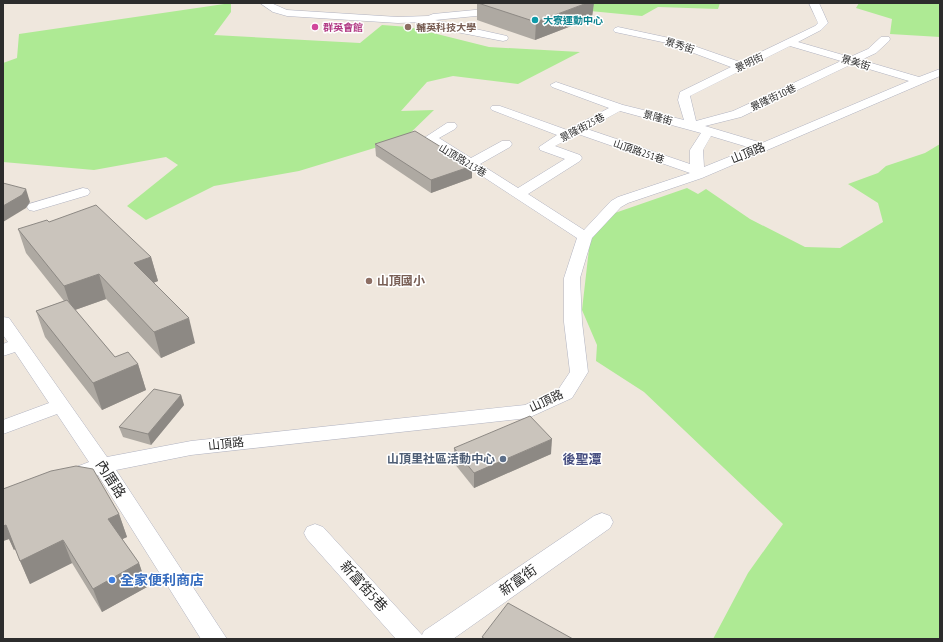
<svg xmlns="http://www.w3.org/2000/svg" width="943" height="642" font-family="'PT Sans Narrow','Noto Sans TC',sans-serif">
<rect width="100%" height="100%" fill="#efe7dd"/>
<g fill="#aeea94">
<path d="M 231,3 L 231,12 L 214,35 L 360,43 L 382,25 L 409,27 L 489,47 L 580,52 L 518,84 L 453,76 L 427,82 L 401,111 L 434,110 L 404,139 L 299,171 L 214,186 L 146,220 L 127,206 L 178,165 L 166,157 L 94,170 L 3,162 L 3,63 L 17,58 L 19,34 Z"/>
<path d="M 577,3 L 720,3 L 718,9 L 658,7 L 642,16 L 590,11 Z"/>
<path d="M 859,3 L 940,3 L 940,37 L 890,34 L 892,19 L 856,8 Z"/>
<path d="M 940,144 L 940,639 L 713,639 L 748,573 L 783,524 L 644,392 L 596,361 L 597,345 L 582,310 L 590,240 L 612,214 L 687,188 L 698,194 L 706,189 L 750,219 L 805,247 L 840,248 L 883,222 L 878,203 L 848,184 L 878,173 L 886,166 L 925,153 Z"/>
</g>
<g fill="none" stroke-linecap="round" stroke-linejoin="round">
<defs>
<g id="street">
<path d="M 260,3 L 271,3 L 287,10 L 398,17 L 428,16 L 433,14 L 485,9 L 505,3 L 520,3 L 486,15 L 435,20 L 507,36 L 508,38 L 507,40 L 503,41 L 446,30 L 424,22 L 398,23 L 287,16 L 273,12 Z"/>
<path d="M 809,3 L 819,3 L 828,23 L 821,30 L 798,42 L 850,57 L 868,49 L 881,37 L 889,37 L 890,39 L 889,41 L 876,53 L 861,60 L 919,77 L 940,69 L 940,76 L 702,178 L 628,203 L 621,207 L 592,238 L 580,278 L 582,322 L 588,372 L 572,398 L 528,418 L 191,455 L 116,470 L 227,639 L 201,639 L 98,475 L 70,485 L 63,482 L 60,477 L 63,472 L 89,462 L 57,414 L 3,434 L 3,420 L 49,403 L 15,352 L 3,356 L 3,344 L 8,342 L 3,335 L 3,317 L 9,318 L 107,457 L 191,441 L 525,405 L 558,390 L 570,372 L 564,322 L 564,278 L 577,238 L 424,138 L 447,123 L 455,123 L 457,126 L 455,129 L 439,138 L 471,158 L 502,141 L 510,141 L 512,144 L 510,147 L 480,164 L 518,188 L 565,159 L 540,150 L 539,147 L 557,135 L 492,110 L 490,108 L 492,106 L 500,106 L 567,130 L 609,108 L 552,87 L 550,85 L 556,82 L 623,105 L 684,120 L 678,100 L 680,92 L 731,67 L 667,43 L 615,32 L 613,30 L 615,28 L 618,27 L 674,39 L 740,62 L 815,26 L 818,23 ZM 790,46 L 841,61 L 733,111 L 696,121 L 690,96 ZM 852,64 L 909,81 L 762,143 L 705,126 L 741,117 ZM 620,111 L 701,133 L 690,150 L 690,164 L 587,129 ZM 578,134 L 690,173 L 618,197 L 611,201 L 584,230 L 528,194 L 580,161 L 582,158 L 580,155 L 555,146 ZM 711,136 L 751,148 L 704,167 L 703,150 Z"/>
<path d="M 83,188 L 88,189 L 90,192 L 88,195 L 34,211 L 29,210 L 27,207 L 29,204 Z"/>
<path d="M 602,513 L 610,516 L 613,522 L 610,528 L 453,639 L 396,639 L 307,539 L 304,533 L 307,527 L 315,524 L 323,527 L 422,635 L 424,631 L 594,516 Z"/>
</g>
</defs>
<use href="#street" stroke="#b1b3c1" stroke-width="1"/>
<use href="#street" fill="#fff" fill-rule="evenodd"/>
</g>
<g fill="#aea9a2">
<path d="M 477,3 L 592,18 L 535,40 L 477,20 Z"/>
<path d="M 375,144 L 472,166 L 472,178 L 431,193 L 376,156 Z"/>
<path d="M 18,229 L 151,257 L 158,281 L 153,283 L 195,343 L 161,358 L 106,299 L 75,310 L 115,357 L 138,364 L 146,390 L 102,410 L 45,337 L 36,311 L 64,301 L 26,253 Z"/>
<path d="M 181,395 L 184,405 L 151,445 L 123,437 L 119,427 Z"/>
<path d="M 454,448 L 551,454 L 474,488 L 454,463 Z"/>
<path d="M 3,489 L 119,514 L 127,537 L 122,539 L 139,563 L 147,587 L 102,612 L 72,563 L 30,584 L 15,549 L 14,550 L 9,539 L 3,541 Z"/>
</g>
<g fill="#8d8984">
<path d="M 587,3 L 594,3 L 592,18 L 535,40 L 536,22 Z"/>
<path d="M 472,166 L 472,178 L 431,193 L 431,180 Z"/>
<path d="M 26,189 L 30,202 L 26,208 L 3,222 L 3,206 Z"/>
<path d="M 151,257 L 158,281 L 140,288 L 134,263 Z"/>
<path d="M 99,274 L 106,299 L 72,311 L 64,286 Z"/>
<path d="M 189,318 L 195,343 L 161,358 L 154,332 Z"/>
<path d="M 138,364 L 146,390 L 102,410 L 93,383 Z"/>
<path d="M 181,395 L 184,405 L 151,445 L 148,434 Z"/>
<path d="M 552,439 L 551,454 L 474,488 L 474,473 Z"/>
<path d="M 119,514 L 127,537 L 116,542 L 108,519 Z"/>
<path d="M 3,521 L 6,525 L 16,548 L 14,550 L 9,539 L 3,541 Z"/>
<path d="M 63,540 L 72,563 L 30,584 L 20,561 Z"/>
<path d="M 139,563 L 147,587 L 102,612 L 93,589 Z"/>
</g>
<g fill="#cac4bc" stroke="#8d8984">
<path d="M 478,3 L 587,3 L 536,22 Z"/>
<path d="M 415,131 L 472,166 L 431,180 L 375,144 Z"/>
<path d="M 3,183 L 26,189 L 22,195 L 3,206 Z"/>
<path d="M 96,205 L 151,257 L 134,263 L 189,318 L 154,332 L 99,274 L 64,286 L 18,229 L 47,220 L 49,222 Z"/>
<path d="M 67,300 L 115,357 L 128,352 L 138,364 L 93,383 L 36,311 Z"/>
<path d="M 154,389 L 181,395 L 148,434 L 119,427 Z"/>
<path d="M 530,416 L 552,439 L 474,473 L 454,448 Z"/>
<path d="M 76,466 L 93,469 L 119,514 L 108,519 L 139,563 L 93,589 L 63,540 L 20,561 L 6,525 L 3,526 L 3,489 L 51,471 Z"/>
<path d="M 508,603 L 573,639 L 485,639 L 482,637 Z"/>
</g>
<circle fill="#0f9aa8" stroke="#fff" stroke-width="1.5" cx="535" cy="20" r="4"/>
<circle fill="#d1479c" stroke="#fff" stroke-width="1.5" cx="315" cy="27" r="4"/>
<g fill="#8d6e63" stroke="#fff" stroke-width="1.5">
<circle cx="408" cy="27" r="4"/>
<circle cx="369" cy="281" r="4"/>
</g>
<circle fill="#5c6f8a" stroke="#fff" stroke-width="1.5" cx="503" cy="459" r="4"/>
<circle fill="#3f7fe0" stroke="#fff" stroke-width="1.5" cx="112" cy="580" r="4"/>
<g text-anchor="middle" stroke-width="3" stroke-linejoin="round" paint-order="stroke">
<g font-size="10" font-weight="bold" fill="#0d838f" stroke="#fff" text-anchor="start">
<text x="543" y="24">大寮運動中心</text>
</g>
<g font-size="10" font-weight="bold" fill="#b23c85" stroke="#fff" text-anchor="start">
<text x="323" y="31">群英會館</text>
</g>
<g font-size="10" font-weight="bold" fill="#785e54" stroke="#fff" text-anchor="start">
<text x="416" y="31">輔英科技大學</text>
</g>
<g font-size="10" fill="#2c2c2c" stroke="#fff">
<text transform="translate(680 45) rotate(18)" y="4">景秀街</text>
<text transform="translate(749 62) rotate(-25)" y="4">景明街</text>
<text transform="translate(856 62) rotate(17)" y="4">景美街</text>
<text transform="translate(773 97) rotate(-25)" y="4">景隆街10巷</text>
<text transform="translate(658 117) rotate(15)" y="4">景隆街</text>
<text transform="translate(582 127) rotate(-28)" y="4">景隆街25巷</text>
<text transform="translate(639 151) rotate(19)" y="4">山頂路251巷</text>
<text transform="translate(463 160) rotate(31)" y="4">山頂路213巷</text>
</g>
<g font-size="12" fill="#2c2c2c" stroke="#fff">
<text transform="translate(748 153) rotate(-22)" y="4">山頂路</text>
<text transform="translate(546 401) rotate(-25)" y="4">山頂路</text>
<text transform="translate(226 444) rotate(-6)" y="4">山頂路</text>
</g>
<g font-size="12" font-weight="bold" fill="#785e54" stroke="#fff" text-anchor="start">
<text x="377" y="285">山頂國小</text>
</g>
<g font-size="12" font-weight="bold" fill="#4e5e75" stroke="#fff" text-anchor="end">
<text x="495" y="463">山頂里社區活動中心</text>
</g>
<g font-size="13" font-weight="bold" fill="#474f81" stroke="#fff">
<text x="582" y="464">後聖潭</text>
</g>
<g font-size="14" fill="#2c2c2c" stroke="#fff">
<text transform="translate(111 479) rotate(57)" y="5">內厝路</text>
<text transform="translate(518 580) rotate(-35)" y="5">新富街</text>
<text transform="translate(364 586) rotate(48)" y="5">新富街5巷</text>
</g>
<g font-size="14" font-weight="bold" fill="#366cbe" stroke="#fff" text-anchor="start">
<text x="120" y="585">全家便利商店</text>
</g>
</g>
<rect width="943" height="642" fill="none" stroke="#2c2c2c" stroke-width="8"/>
</svg>
